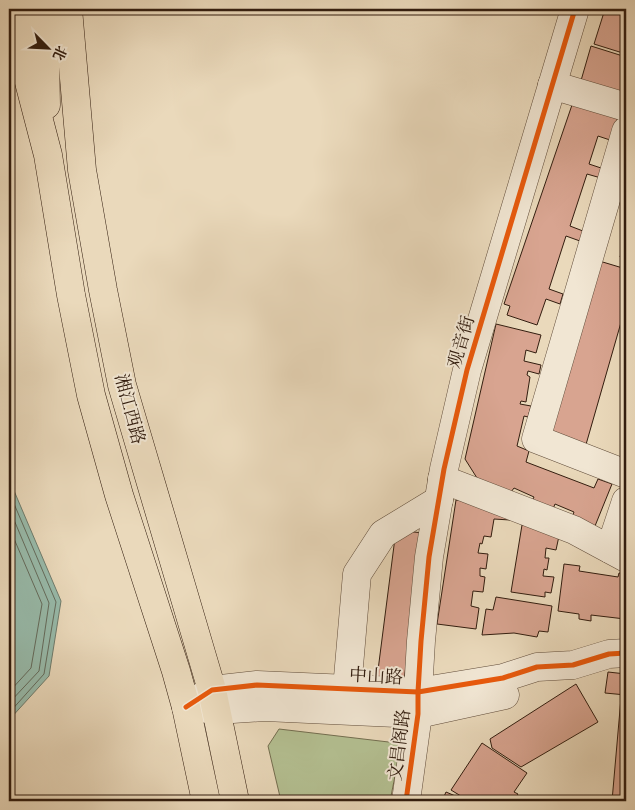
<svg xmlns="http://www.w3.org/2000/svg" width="635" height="810" font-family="Alegreya,'Noto Serif SC',serif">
<rect width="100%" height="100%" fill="#ead9bb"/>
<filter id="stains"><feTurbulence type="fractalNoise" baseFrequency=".004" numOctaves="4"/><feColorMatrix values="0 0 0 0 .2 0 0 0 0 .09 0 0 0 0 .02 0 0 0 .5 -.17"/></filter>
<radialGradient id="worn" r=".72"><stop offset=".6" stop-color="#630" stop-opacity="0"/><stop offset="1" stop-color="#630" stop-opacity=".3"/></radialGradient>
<path fill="#b4c092" stroke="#736e50" d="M 279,729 L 397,743 L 400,751 L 390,801 L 281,801 L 268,746 Z"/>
<path fill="#98bbab" stroke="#6f7c6d" d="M 9,479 L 61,601 L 49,676 L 9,720 Z"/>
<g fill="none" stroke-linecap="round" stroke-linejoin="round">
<g stroke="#656c5d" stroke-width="1">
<path d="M 9,492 L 56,602 L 44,674 L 9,713"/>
<path d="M 9,508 L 49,603 L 39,671 L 9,703"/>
<path d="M 9,527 L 42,604 L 31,668 L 9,692"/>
</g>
</g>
<g fill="#d8a490" stroke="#321d0f">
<path d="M 605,9 L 626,9 L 626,54 L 594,44 Z"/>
<path d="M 591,46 L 626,57 L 626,90 L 624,97 L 580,84 Z"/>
<path d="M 573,102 L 618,117 L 610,140 L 598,136 L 589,164 L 604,169 L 601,178 L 587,174 L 570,226 L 583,231 L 580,241 L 566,236 L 549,289 L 563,294 L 560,304 L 546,299 L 537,325 L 507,315 L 510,306 L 504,304 Z"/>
<path d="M 626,237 L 626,258 L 620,257 Z"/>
<path d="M 596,260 L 626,269 L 626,305 L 585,448 L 545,436 Z"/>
<path d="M 496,324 L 541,335 L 536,353 L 526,350 L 524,361 L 541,365 L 539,374 L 528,371 L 527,375 L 530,377 L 526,402 L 521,401 L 520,404 L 531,406 L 528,417 L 524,416 L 517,446 L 529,451 L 526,462 L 594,488 L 598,479 L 612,484 L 595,526 L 572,517 L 574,512 L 555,504 L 553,509 L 532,501 L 534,497 L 514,488 L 511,492 L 477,478 L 465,459 Z"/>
<path d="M 456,500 L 496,504 L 511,510 L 510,520 L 494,519 L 491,537 L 484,536 L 482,544 L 480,543 L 478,553 L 488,554 L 486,569 L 480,568 L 480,576 L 485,577 L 483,592 L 473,591 L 471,606 L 479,608 L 476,629 L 437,624 Z"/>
<path d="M 522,525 L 553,530 L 559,536 L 556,550 L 546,548 L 545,558 L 549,558 L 547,570 L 544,569 L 543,576 L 554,577 L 551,593 L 545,592 L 545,597 L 511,592 Z"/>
<path d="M 396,530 L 423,533 L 404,681 L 377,678 Z"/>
<path d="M 564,564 L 580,566 L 579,571 L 618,577 L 619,573 L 626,574 L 625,619 L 591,615 L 591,621 L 579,619 L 579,614 L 558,611 Z"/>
<path d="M 496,597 L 552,606 L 548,632 L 539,631 L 537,637 L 514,633 L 482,635 L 486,609 L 493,610 Z"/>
<path d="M 608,672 L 626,674 L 626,695 L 605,693 Z"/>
<path d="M 576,684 L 598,722 L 521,767 L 492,748 L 490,739 Z"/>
<path d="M 621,698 L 626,699 L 626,801 L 612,801 Z"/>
<path d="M 482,743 L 527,773 L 514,792 L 518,794 L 513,801 L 469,801 L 451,790 Z"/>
<path d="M 446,792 L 467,801 L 442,801 Z"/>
</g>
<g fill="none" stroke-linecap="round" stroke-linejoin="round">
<defs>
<g id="minor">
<path d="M 552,85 L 626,107"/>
<path d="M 626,131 L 536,439 L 626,474"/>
<path d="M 442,479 L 574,530 L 626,558"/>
<path d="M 610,549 L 626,501"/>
<path d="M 347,689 L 357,574 L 383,534 L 439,500"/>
<path d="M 186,707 L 212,690 L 257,685 L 418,692 L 503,678 L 537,667 L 573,665 L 609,654 L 626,653"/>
<path d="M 193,707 L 217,710 L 265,707 L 418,714 L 505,695"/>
<path d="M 406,801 L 418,714 L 418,692 L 421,641 L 429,557 L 444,469 L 467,370 L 575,9"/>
</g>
<g id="major">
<path d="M 20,9 L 23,59 L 48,155 L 71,295 L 91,395 L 119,495 L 176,671 L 186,707 L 206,801"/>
<path d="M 41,9 L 45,52 L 46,105"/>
<path d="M 68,9 L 82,170 L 103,290 L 122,385 L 212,690 L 235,801"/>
</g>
</defs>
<use href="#minor" stroke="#604c3a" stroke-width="29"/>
<use href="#major" stroke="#321d0f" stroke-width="29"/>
<use href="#minor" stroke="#f1e6d3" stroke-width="28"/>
<use href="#major" stroke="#ead9bb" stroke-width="28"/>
<defs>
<g id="cycleway">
<path d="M 186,707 L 212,690 L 257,685 L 418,692 L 503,678 L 537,667 L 573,665 L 609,654 L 626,653"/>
<path d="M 406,801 L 418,714 L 418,692 L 421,641 L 429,557 L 444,469 L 467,370 L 575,9"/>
</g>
</defs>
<use href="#cycleway" stroke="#f1e6d3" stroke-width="8"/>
<use href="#cycleway" stroke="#e8590c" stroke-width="5"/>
</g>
<g text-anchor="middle" stroke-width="4" stroke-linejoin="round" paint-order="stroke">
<g font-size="18" fill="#321d0f" stroke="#f1e6d3">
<text transform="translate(461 342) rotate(-74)" y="6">观音街</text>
<text transform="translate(130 409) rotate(75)" y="6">湘江西路</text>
<text transform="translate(376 676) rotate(3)" y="6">中山路</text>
<text transform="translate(399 745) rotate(-83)" y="6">文昌阁路</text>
</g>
</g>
<rect width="635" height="810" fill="none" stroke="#ead9bb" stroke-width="30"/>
<rect x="10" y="10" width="615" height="790" fill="none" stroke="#321d0f" stroke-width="2.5"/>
<rect x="15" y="15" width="605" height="780" fill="none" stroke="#321d0f"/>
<g transform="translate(48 48) rotate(114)" stroke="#f1e6d3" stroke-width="4" paint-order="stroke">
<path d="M0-4L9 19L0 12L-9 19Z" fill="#321d0f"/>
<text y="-8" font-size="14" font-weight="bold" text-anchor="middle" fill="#321d0f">北</text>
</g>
<rect width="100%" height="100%" filter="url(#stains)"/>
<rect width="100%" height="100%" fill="url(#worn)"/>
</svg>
